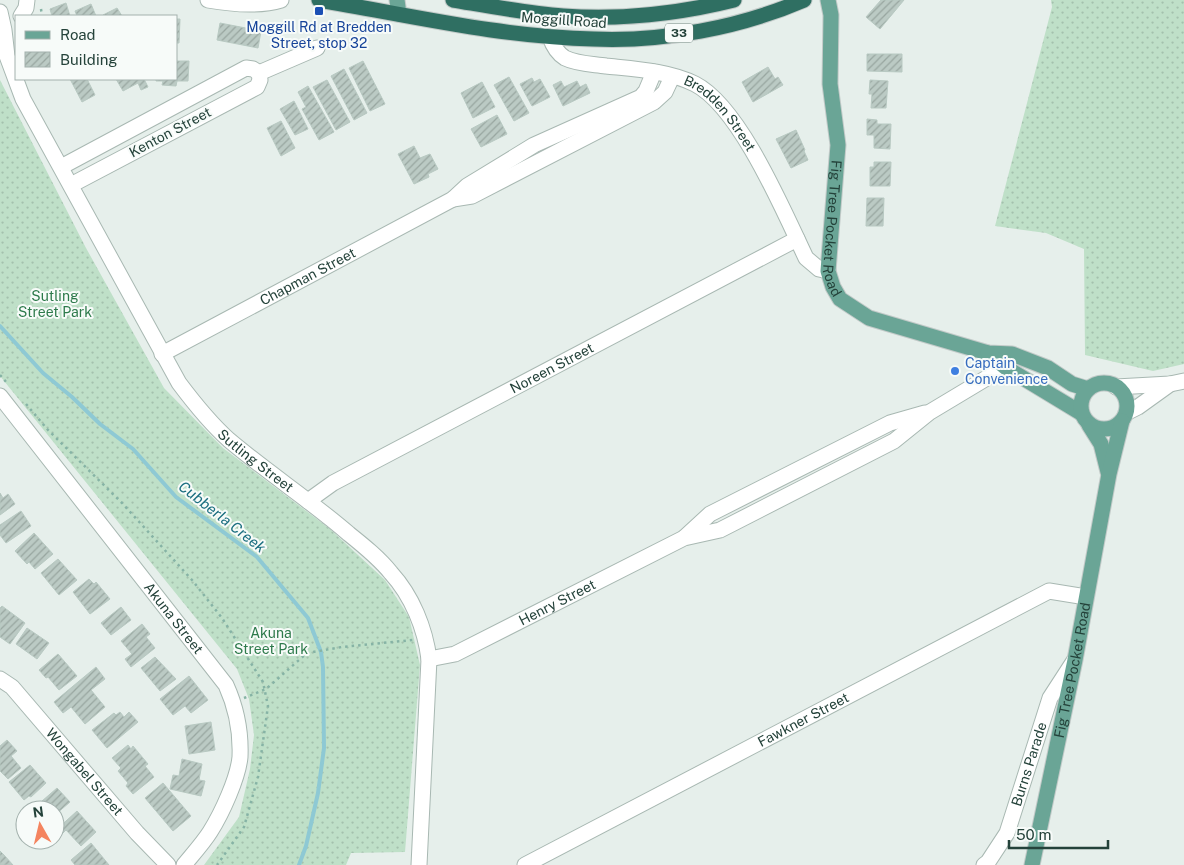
<svg xmlns="http://www.w3.org/2000/svg" width="1184" height="865" font-family="'Public Sans',sans-serif">
<defs>
<pattern id="grass-dots" width="8" height="8" patternUnits="userSpaceOnUse" patternTransform="scale(1.25)"><rect width="8" height="8" fill="#bfe0c8"/><path d="M2 2h.1M6 6h.1" fill="none" stroke="#a4c1ad" stroke-width="1.8" stroke-linecap="round"/></pattern>
<pattern id="building-hatch" width="6" height="6" patternUnits="userSpaceOnUse" patternTransform="scale(1.25)"><rect width="6" height="6" fill="#bbcac4"/><path d="M-1 1l2-2M0 6l6-6M5 7l2-2" fill="none" stroke="#98a6a0"/></pattern>
</defs>
<rect width="100%" height="100%" fill="#e6efeb"/>
<g fill="url(#grass-dots)">
<path d="M 1051,0 L 1184,0 L 1184,364 L 1153,371 L 1085,355 L 1084,249 L 1046,233 L 995,226 L 1052,7 Z"/>
<path d="M 0,80 L 86,248 L 164,388 L 223,448 L 330,529 L 385,580 L 409,617 L 420,665 L 405,852 L 351,853 L 346,865 L 204,865 L 239,817 L 250,769 L 254,735 L 249,699 L 237,669 L 0,376 Z"/>
</g>
<g fill="none" stroke-linecap="round" stroke-linejoin="round">
<path stroke="#8ec9d4" stroke-width="4" d="M 0,326 L 43,373 L 72,397 L 100,424 L 133,449 L 176,497 L 257,557 L 308,618 L 321,652 L 323,667 L 324,748 L 318,793 L 306,846 L 299,865"/>
</g>
<g fill="url(#building-hatch)" stroke="#b8c9c2">
<path d="M 881,0 L 904,0 L 880,29 L 866,17 Z"/>
<path d="M 66,3 L 70,16 L 52,16 L 50,9 Z"/>
<path d="M 91,4 L 96,16 L 77,16 L 75,11 Z"/>
<path d="M 117,8 L 122,16 L 104,16 L 103,15 Z"/>
<path d="M 176,19 L 180,19 L 179,43 L 176,43 Z"/>
<path d="M 220,23 L 261,31 L 258,48 L 217,40 Z"/>
<path d="M 867,54 L 902,54 L 902,72 L 867,71 Z"/>
<path d="M 176,61 L 189,61 L 188,81 L 177,81 L 176,86 L 162,85 L 163,81 L 156,81 L 156,79 L 176,79 Z"/>
<path d="M 363,61 L 385,104 L 370,111 L 349,68 Z"/>
<path d="M 768,67 L 775,79 L 778,77 L 783,85 L 753,102 L 742,82 Z"/>
<path d="M 344,69 L 367,113 L 354,120 L 331,76 Z"/>
<path d="M 509,77 L 529,113 L 514,121 L 494,85 Z"/>
<path d="M 532,78 L 534,82 L 540,79 L 550,97 L 532,106 L 520,84 Z"/>
<path d="M 70,79 L 87,79 L 95,95 L 82,102 Z"/>
<path d="M 116,79 L 144,79 L 148,87 L 141,90 L 138,83 L 123,91 Z"/>
<path d="M 327,80 L 350,122 L 336,130 L 313,87 Z"/>
<path d="M 870,80 L 888,81 L 886,108 L 871,108 L 872,94 L 869,94 Z"/>
<path d="M 561,81 L 564,87 L 577,81 L 580,87 L 586,84 L 590,93 L 563,106 L 553,85 Z"/>
<path d="M 482,82 L 495,107 L 473,118 L 461,93 Z"/>
<path d="M 308,86 L 334,132 L 319,140 L 302,109 L 306,107 L 298,92 Z"/>
<path d="M 294,101 L 308,129 L 295,135 L 280,109 Z"/>
<path d="M 497,115 L 507,134 L 481,147 L 471,129 Z"/>
<path d="M 867,119 L 877,120 L 877,124 L 891,124 L 890,149 L 874,148 L 874,135 L 867,135 Z"/>
<path d="M 281,121 L 295,148 L 281,156 L 267,128 Z"/>
<path d="M 796,130 L 805,150 L 804,151 L 808,160 L 791,168 L 776,139 Z"/>
<path d="M 414,146 L 420,158 L 430,154 L 438,169 L 428,174 L 429,177 L 414,184 L 398,154 Z"/>
<path d="M 874,162 L 891,162 L 890,186 L 870,186 L 870,167 L 874,167 Z"/>
<path d="M 867,198 L 884,198 L 883,226 L 866,226 Z"/>
<path d="M 0,493 L 3,498 L 8,494 L 15,504 L 0,515 Z"/>
<path d="M 21,511 L 31,526 L 6,543 L 0,535 L 0,525 Z"/>
<path d="M 34,533 L 53,554 L 35,569 L 29,562 L 27,564 L 15,551 Z"/>
<path d="M 58,559 L 77,580 L 59,595 L 41,573 Z"/>
<path d="M 89,579 L 94,584 L 96,582 L 110,599 L 90,614 L 73,592 Z"/>
<path d="M 2,606 L 25,623 L 10,644 L 0,637 L 0,608 Z"/>
<path d="M 121,607 L 131,620 L 111,635 L 101,623 Z"/>
<path d="M 142,624 L 150,634 L 146,637 L 155,648 L 131,667 L 125,659 L 132,654 L 121,641 Z"/>
<path d="M 27,628 L 49,643 L 37,659 L 16,644 Z"/>
<path d="M 58,654 L 77,676 L 59,690 L 48,677 L 46,678 L 39,670 Z"/>
<path d="M 155,657 L 176,679 L 160,691 L 141,668 Z"/>
<path d="M 96,667 L 105,679 L 91,690 L 105,707 L 85,724 L 71,707 L 63,713 L 54,702 Z"/>
<path d="M 189,676 L 208,700 L 191,713 L 185,706 L 173,715 L 160,699 Z"/>
<path d="M 120,712 L 124,717 L 129,712 L 138,722 L 107,748 L 92,730 L 114,713 L 116,715 Z"/>
<path d="M 211,722 L 215,750 L 189,754 L 185,726 Z"/>
<path d="M 7,740 L 17,751 L 11,756 L 21,768 L 8,779 L 0,771 L 0,746 Z"/>
<path d="M 128,745 L 131,749 L 133,746 L 148,764 L 145,766 L 154,777 L 133,794 L 126,786 L 128,783 L 118,771 L 121,768 L 112,758 Z"/>
<path d="M 182,759 L 202,764 L 199,780 L 205,781 L 201,796 L 170,789 L 173,775 L 179,776 Z"/>
<path d="M 30,765 L 46,783 L 31,797 L 29,796 L 24,800 L 9,782 Z"/>
<path d="M 163,783 L 191,816 L 173,831 L 145,798 Z"/>
<path d="M 57,788 L 70,802 L 55,815 L 55,810 L 36,810 L 34,808 Z"/>
<path d="M 77,811 L 96,832 L 81,846 L 66,830 L 57,839 L 55,837 L 55,831 Z"/>
<path d="M 91,843 L 109,865 L 75,865 L 71,860 Z"/>
<path d="M 0,851 L 4,855 L 13,865 L 0,865 Z"/>
</g>
<g fill="none" stroke-linecap="round" stroke-linejoin="round">
<defs>
<g id="minor">
<path d="M 208,0 C 231,4 258,7 281,0"/>
<path id="s1" d="M 0,12 L 4,30 L 7,56 L 23,99 L 179,383 C 194,403 210,423 229,440 C 268,473 311,501 349,534 C 364,546 379,558 391,573 C 412,596 425,628 429,659 L 419,865"/>
<path d="M 21,16 L 26,8 L 27,0"/>
<path id="s2" d="M 550,37 C 553,46 557,53 565,58 C 577,64 593,64 606,66 C 634,69 670,71 695,84 C 740,107 784,212 806,258 L 819,269 L 828,271"/>
<path d="M 259,73 L 317,48"/>
<path d="M 61,167 L 246,68 L 253,69 L 259,73 L 260,80 L 257,87 L 71,185"/>
<path d="M 453,199 L 472,196 L 654,102 L 665,92 L 672,77"/>
<path id="s3" d="M 162,354 L 453,199 L 467,186 L 534,145 L 641,97 L 646,91 L 654,72"/>
<path d="M 1116,387 L 1170,384 L 1184,381"/>
<path id="s4" d="M 0,396 L 226,685 C 236,707 241,733 240,757 C 238,778 222,813 210,832 C 203,843 193,854 184,865"/>
<path d="M 1126,413 L 1138,407 L 1170,384"/>
<path id="s5" d="M 308,501 L 333,483 L 797,239"/>
<path d="M 685,537 L 710,514 L 890,423 L 925,413"/>
<path id="s6" d="M 429,659 L 455,654 L 684,538 L 720,530 L 894,441 L 930,412 L 1005,367 L 1011,356"/>
<path id="s7" d="M 0,679 L 12,687 L 137,833 L 168,865"/>
<path id="s8" d="M 525,865 L 1049,591 L 1086,597"/>
<path id="s9" d="M 984,865 L 988,862 L 1007,833 L 1050,698 L 1074,661"/>
</g>
<g id="major">
<path d="M 397,0 L 399,14"/>
<path id="s10" d="M 828,0 L 831,15 L 830,84 L 838,145 L 828,271 L 833,287 L 840,299 L 869,318 L 988,353 L 1012,354 L 1048,368 L 1072,384 L 1088,389"/>
<path d="M 988,353 L 1005,367 L 1081,413"/>
<circle cx="1104" cy="406" r="23"/>
<path d="M 1089,425 L 1101,444 L 1108,472"/>
<path id="s11" d="M 1032,865 L 1075,660 L 1109,474 L 1122,421"/>
</g>
<g id="highway">
<path d="M 319,0 C 409,15 501,37 593,39 C 663,42 739,28 804,0"/>
<path d="M 453,0 C 489,6 526,13 563,16 C 620,20 678,14 734,0"/>
</g>
</defs>
<use href="#minor" stroke="#a8b8b2" stroke-width="17"/>
<use href="#major" stroke="#c2cac8" stroke-width="17"/>
<use href="#highway" stroke="#c2cac8" stroke-width="17"/>
<g stroke="#86b3a5" stroke-width="2.5" stroke-dasharray="2.5 4" stroke-linecap="butt">
<path d="M 41,9 L 42,16"/>
<path d="M 0,375 L 7,383"/>
<path d="M 26,404 L 48,430 L 122,503 L 192,580 L 222,618 L 263,682 L 268,706 L 258,777 L 244,827 L 217,865"/>
<path d="M 244,698 L 266,689 L 307,653 L 342,647 L 413,640"/>
</g>
<use href="#minor" stroke="#fff" stroke-width="15"/>
<use href="#major" stroke="#6aa596" stroke-width="15"/>
<use href="#highway" stroke="#2f6f62" stroke-width="15"/>
</g>
<rect fill="#1a4fb4" stroke="#f7fbf9" stroke-width="2" x="314" y="6" width="10" height="10" rx="2.5"/>
<circle fill="#3f7fe0" stroke="#f7fbf9" stroke-width="2" cx="955" cy="371" r="5"/>
<g text-anchor="middle" stroke-width="4" stroke-linejoin="round" paint-order="stroke">
<rect fill="#f7fbf9" stroke="#637a73" stroke-width="1" x="665" y="23.5" width="28" height="19" rx="4"/>
<g font-size="12" font-weight="bold" fill="#24423a">
<text x="679" y="37">33</text>
</g>
<g font-size="14" fill="#24423a" stroke="#f7fbf9">
<text transform="translate(564 20) rotate(4)" y="5">Moggill Road</text>
<text dy="5" stroke="none"><textPath href="#s2" startOffset="198">Bredden Street</textPath></text>
<text transform="translate(170 132) rotate(-28)" y="5">Kenton Street</text>
<text dy="5" stroke="none"><textPath href="#s10" startOffset="230">Fig Tree Pocket Road</textPath></text>
<text dy="5" stroke="none"><textPath href="#s3" startOffset="165">Chapman Street</textPath></text>
<text dy="5" stroke="none"><textPath href="#s5" startOffset="278">Noreen Street</textPath></text>
<text dy="5" stroke="none"><textPath href="#s1" startOffset="524">Sutling Street</textPath></text>
<text dy="5" stroke="none"><textPath href="#s6" startOffset="141">Henry Street</textPath></text>
<text dy="5" stroke="none"><textPath href="#s4" startOffset="282">Akuna Street</textPath></text>
<text dy="5" stroke="none"><textPath href="#s11" startOffset="199">Fig Tree Pocket Road</textPath></text>
<text dy="5" stroke="none"><textPath href="#s8" startOffset="314">Fawkner Street</textPath></text>
<text dy="5" stroke="none"><textPath href="#s9" startOffset="112">Burns Parade</textPath></text>
<text dy="5" stroke="none"><textPath href="#s7" startOffset="126">Wongabel Street</textPath></text>
</g>
<g font-size="14" fill="#164399" stroke="#f7fbf9">
<text x="319" y="32">Moggill Rd at Bredden<tspan x="319" dy="16">Street, stop 32</tspan></text>
</g>
<g font-size="14" fill="#2d7a4b" stroke="#f7fbf9">
<text x="55" y="301">Sutling<tspan x="55" dy="16">Street Park</tspan></text>
<text x="271" y="638">Akuna<tspan x="271" dy="16">Street Park</tspan></text>
</g>
<g font-size="14" fill="#366cbe" stroke="#f7fbf9" text-anchor="start">
<text x="965" y="368">Captain<tspan x="965" dy="16">Convenience</tspan></text>
</g>
<g font-size="15" font-style="italic" fill="#1c6f80" stroke="#f7fbf9">
<text transform="translate(222 517) rotate(38)" y="5">Cubberla Creek</text>
</g>
</g>
<rect x="15" y="15" width="162" height="65" fill="#f7fbf9" stroke="#a3b1ad"/>
<rect x="25" y="31" width="25" height="8" fill="#6aa596" stroke="#a3b1ad"/>
<text x="60" y="40" font-size="15" fill="#24423a">Road</text>
<rect x="25" y="52" width="25" height="15" fill="url(#building-hatch)" stroke="#a3b1ad"/>
<text x="60" y="65" font-size="15" fill="#24423a">Building</text>
<g transform="translate(40 825) rotate(352)"><circle r="24" fill="#f7fbf9" stroke="#a3b1ad"/>
<path d="M0-4L9 19L0 12L-9 19Z" fill="#f4845f"/>
<text y="-8" font-size="14" font-weight="bold" text-anchor="middle" fill="#24423a">N</text>
</g>
<path d="M1009 840v8h99v-8" fill="none" stroke="#24423a" stroke-width="2.5"/>
<text x="1016" y="840" font-size="15" fill="#24423a" stroke="#f7fbf9" stroke-width="4" paint-order="stroke">50 m</text>
</svg>
